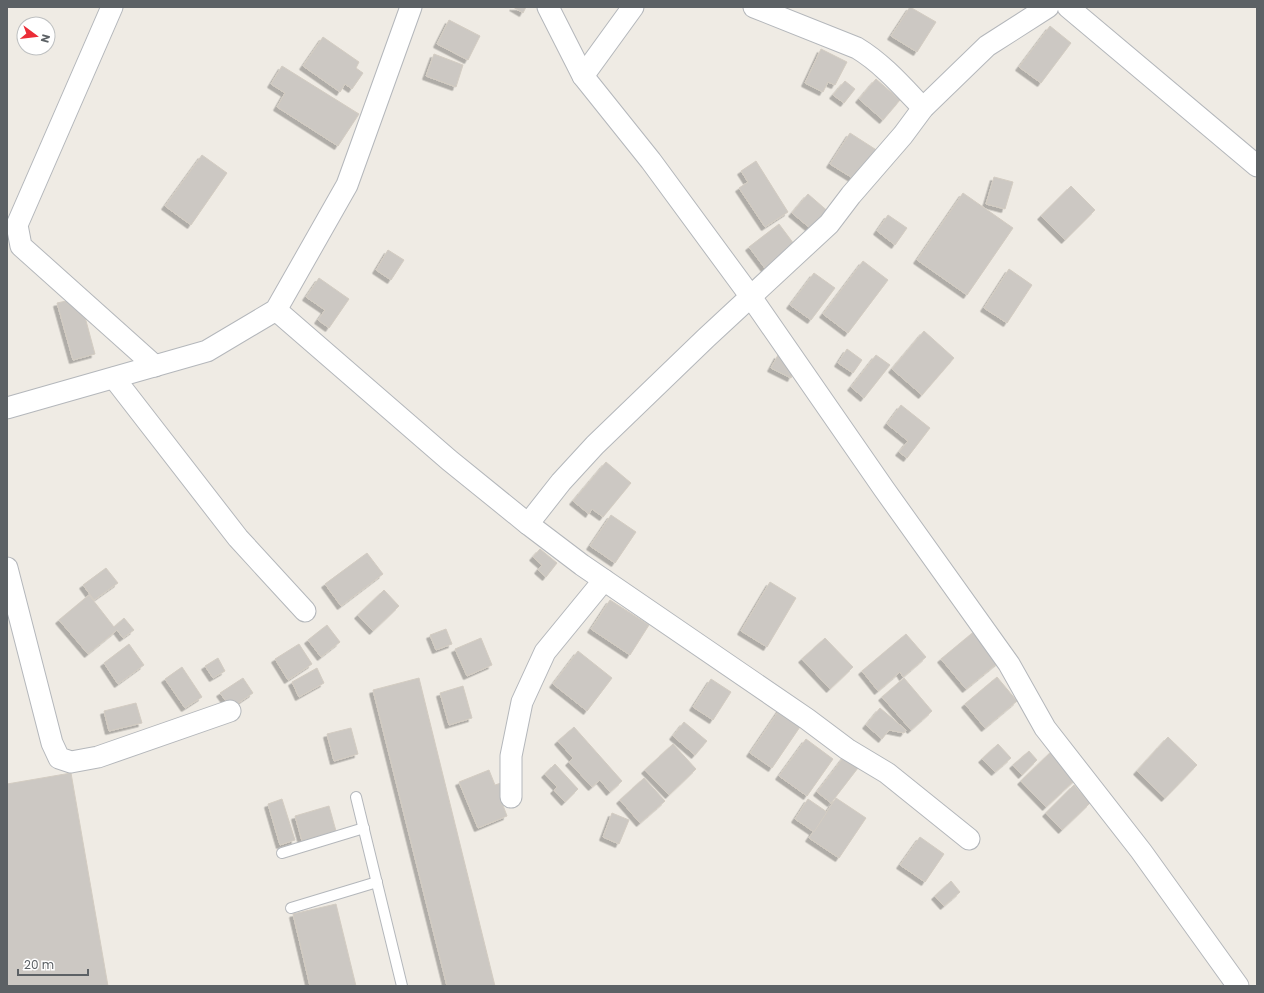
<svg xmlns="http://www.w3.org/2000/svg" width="1264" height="993" font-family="Poppins,sans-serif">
<defs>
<filter id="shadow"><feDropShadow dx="-3.5" dy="3.5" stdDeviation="0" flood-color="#0004"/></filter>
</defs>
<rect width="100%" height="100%" fill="#efebe4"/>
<g fill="#ccc8c3" stroke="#d3ccc2" filter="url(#shadow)">
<path d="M 513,7 L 526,7 L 523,13 Z"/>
<path d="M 910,7 L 936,22 L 917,52 L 891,36 Z"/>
<path d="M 449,20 L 480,36 L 468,60 L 437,44 Z"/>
<path d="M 1050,26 L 1071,43 L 1041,83 L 1019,67 Z"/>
<path d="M 323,37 L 359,62 L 356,68 L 363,73 L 352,89 L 345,84 L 340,92 L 303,66 Z"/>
<path d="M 821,49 L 847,62 L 835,85 L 828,82 L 823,92 L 805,83 Z"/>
<path d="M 434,54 L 463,65 L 456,87 L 426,76 Z"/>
<path d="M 282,66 L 359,114 L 338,146 L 277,107 L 285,93 L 271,84 Z"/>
<path d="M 876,79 L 900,100 L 883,120 L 859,99 Z"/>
<path d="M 845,81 L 855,89 L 844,103 L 833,95 Z"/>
<path d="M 850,133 L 878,151 L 859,182 L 830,164 Z"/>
<path d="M 202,155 L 227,173 L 191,225 L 165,206 Z"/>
<path d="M 756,161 L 788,212 L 765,227 L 739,188 L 748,182 L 741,171 Z"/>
<path d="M 994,177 L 1013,182 L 1005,209 L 986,204 Z"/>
<path d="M 1071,186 L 1095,210 L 1065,240 L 1041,216 Z"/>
<path d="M 963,193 L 1013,228 L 967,295 L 917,260 Z"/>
<path d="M 808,194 L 831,214 L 816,233 L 792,213 Z"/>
<path d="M 888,215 L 907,228 L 895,245 L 877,231 Z"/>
<path d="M 779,224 L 797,248 L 767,271 L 749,247 Z"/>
<path d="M 388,250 L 404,260 L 391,280 L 376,270 Z"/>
<path d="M 863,261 L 888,280 L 848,333 L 823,314 Z"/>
<path d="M 1009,269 L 1032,285 L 1007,323 L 984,308 Z"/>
<path d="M 814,273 L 835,288 L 811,320 L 790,305 Z"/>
<path d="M 319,278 L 349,299 L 329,328 L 318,320 L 325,310 L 306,297 Z"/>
<path d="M 66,301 L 85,317 L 95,354 L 73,360 L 57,303 Z"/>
<path d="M 924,331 L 954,358 L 922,395 L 892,369 Z"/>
<path d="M 847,349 L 862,360 L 853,373 L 838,363 Z"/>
<path d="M 778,355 L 797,365 L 791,378 L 771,368 Z"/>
<path d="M 876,355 L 890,365 L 864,398 L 851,387 Z"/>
<path d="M 901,405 L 930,428 L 907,458 L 899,452 L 908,441 L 887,424 Z"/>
<path d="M 606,462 L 631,483 L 603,517 L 592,509 L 589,514 L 573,501 Z"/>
<path d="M 611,515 L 636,532 L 615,563 L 590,546 Z"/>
<path d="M 540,549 L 557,563 L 546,577 L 538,570 L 542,565 L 533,557 Z"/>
<path d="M 367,553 L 383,574 L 341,606 L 325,584 Z"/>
<path d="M 106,568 L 118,583 L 94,600 L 83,585 Z"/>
<path d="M 770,582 L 796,598 L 767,647 L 741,631 Z"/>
<path d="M 384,590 L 399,606 L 373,631 L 358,615 Z"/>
<path d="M 89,595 L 114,627 L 124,618 L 134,630 L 123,638 L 117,630 L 88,654 L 59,620 Z"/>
<path d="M 610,600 L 649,625 L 630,655 L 591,629 Z"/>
<path d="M 327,625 L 340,642 L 321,657 L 308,640 Z"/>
<path d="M 446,629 L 452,644 L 436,650 L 430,635 Z"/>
<path d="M 976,630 L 1001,660 L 966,689 L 941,659 Z"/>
<path d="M 906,634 L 926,657 L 903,677 L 900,672 L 878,691 L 862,671 Z"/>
<path d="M 481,638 L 492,665 L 467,676 L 455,649 Z"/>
<path d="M 825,638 L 853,667 L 830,689 L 802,659 Z"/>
<path d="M 129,644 L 144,665 L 118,684 L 104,663 Z"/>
<path d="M 299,644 L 312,664 L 288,680 L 275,659 Z"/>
<path d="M 578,651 L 612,678 L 587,711 L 553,684 Z"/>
<path d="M 218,658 L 225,671 L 213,678 L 205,666 Z"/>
<path d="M 182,667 L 202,697 L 185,708 L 165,679 Z"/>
<path d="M 317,668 L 324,683 L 299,697 L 292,682 Z"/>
<path d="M 997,677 L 1017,701 L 985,728 L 965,704 Z"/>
<path d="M 243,678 L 253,693 L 231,708 L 220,693 Z"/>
<path d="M 419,678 L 495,986 L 447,986 L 373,690 Z"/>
<path d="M 904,678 L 932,711 L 911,730 L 882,697 Z"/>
<path d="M 711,679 L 731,692 L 713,720 L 693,707 Z"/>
<path d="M 463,686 L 472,718 L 449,725 L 440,693 Z"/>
<path d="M 136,703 L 142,723 L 109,731 L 104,711 Z"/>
<path d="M 782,706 L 804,721 L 772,768 L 750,753 Z"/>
<path d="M 880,708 L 906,730 L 904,733 L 889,730 L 882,739 L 866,725 Z"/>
<path d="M 684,722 L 707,741 L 695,755 L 673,736 Z"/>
<path d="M 574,727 L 622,781 L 610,792 L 600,780 L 592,787 L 569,762 L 573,758 L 558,741 Z"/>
<path d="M 351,728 L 358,754 L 334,761 L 327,734 Z"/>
<path d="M 1168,737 L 1197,765 L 1165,798 L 1137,771 Z"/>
<path d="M 806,739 L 833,759 L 807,796 L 779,776 Z"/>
<path d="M 673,744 L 696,769 L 669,795 L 645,770 Z"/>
<path d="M 998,744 L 1011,758 L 995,772 L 982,759 Z"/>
<path d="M 1053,750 L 1078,777 L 1046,807 L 1021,781 Z"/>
<path d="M 1029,751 L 1037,760 L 1022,775 L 1013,765 Z"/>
<path d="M 847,753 L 861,764 L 831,803 L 817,792 Z"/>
<path d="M 555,764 L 578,789 L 565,802 L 554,790 L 557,787 L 545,774 Z"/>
<path d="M 489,770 L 495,785 L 501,783 L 506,797 L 501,800 L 507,816 L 478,828 L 459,782 Z"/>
<path d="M 71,773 L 108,986 L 7,986 L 7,784 Z"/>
<path d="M 644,778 L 665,801 L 640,823 L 620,800 Z"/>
<path d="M 1074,785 L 1090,803 L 1062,830 L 1046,813 Z"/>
<path d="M 836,798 L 866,818 L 839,858 L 809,838 Z"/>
<path d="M 282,799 L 295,840 L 280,845 L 268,804 Z"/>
<path d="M 808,799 L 827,812 L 814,832 L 795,819 Z"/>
<path d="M 329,806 L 336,831 L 302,841 L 295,816 Z"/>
<path d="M 612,813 L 629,820 L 619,844 L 603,837 Z"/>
<path d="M 920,837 L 944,854 L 925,882 L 900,865 Z"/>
<path d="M 951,881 L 960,892 L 944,906 L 935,896 Z"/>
<path d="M 336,904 L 356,986 L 310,986 L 293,914 Z"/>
</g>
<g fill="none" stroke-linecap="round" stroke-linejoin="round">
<defs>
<g id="service">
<path d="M 356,797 L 402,986"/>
<path d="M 282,853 L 364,828"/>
<path d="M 291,908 L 377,882"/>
</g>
<g id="minor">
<path d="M 112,7 L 17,225 L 21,246 L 155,366"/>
<path d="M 548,7 L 583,76 L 651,161 L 751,297 L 884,489 L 1009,664 L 1045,728 L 1141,851 L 1238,986"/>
<path d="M 754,7 L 857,48 C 882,63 902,86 923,108"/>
<path d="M 1068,7 L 1257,166"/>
<path d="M 583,76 L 633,7"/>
<path d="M 276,310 L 449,460 L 528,524 L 582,565 L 807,719 L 847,749 L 887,773 L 969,839"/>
<path d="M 114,378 L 238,538 L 305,611"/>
<path d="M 7,408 L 207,351 L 276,310 L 347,185 L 411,7"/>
<path d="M 528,524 L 561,482 L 595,445 L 706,338 L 829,224 L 851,195 L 903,135 L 923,108 L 987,46 L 1048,7"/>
<path d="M 7,568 L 52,743 L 59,758 L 71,762 L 98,757 L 230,711"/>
<path d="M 511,797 L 511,756 L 522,702 L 545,652 L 604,580"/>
</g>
</defs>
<use href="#service" stroke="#b4b7bb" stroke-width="12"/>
<use href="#minor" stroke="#b4b7bb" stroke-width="23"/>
<use href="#service" stroke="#fff" stroke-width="10"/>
<use href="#minor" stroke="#fff" stroke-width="21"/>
</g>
<rect width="1264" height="993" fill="none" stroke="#5c6165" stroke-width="16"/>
<g transform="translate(36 36) rotate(105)"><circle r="19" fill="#ffffff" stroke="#bec0c1"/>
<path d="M0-3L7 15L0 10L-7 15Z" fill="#eb2d37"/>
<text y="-6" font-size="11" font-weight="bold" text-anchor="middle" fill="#5c6165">N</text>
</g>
<path d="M18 969v6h70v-6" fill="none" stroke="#5c6165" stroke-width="2"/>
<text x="24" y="969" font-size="12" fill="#5c6165" stroke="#ffffff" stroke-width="3" paint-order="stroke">20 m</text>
</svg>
